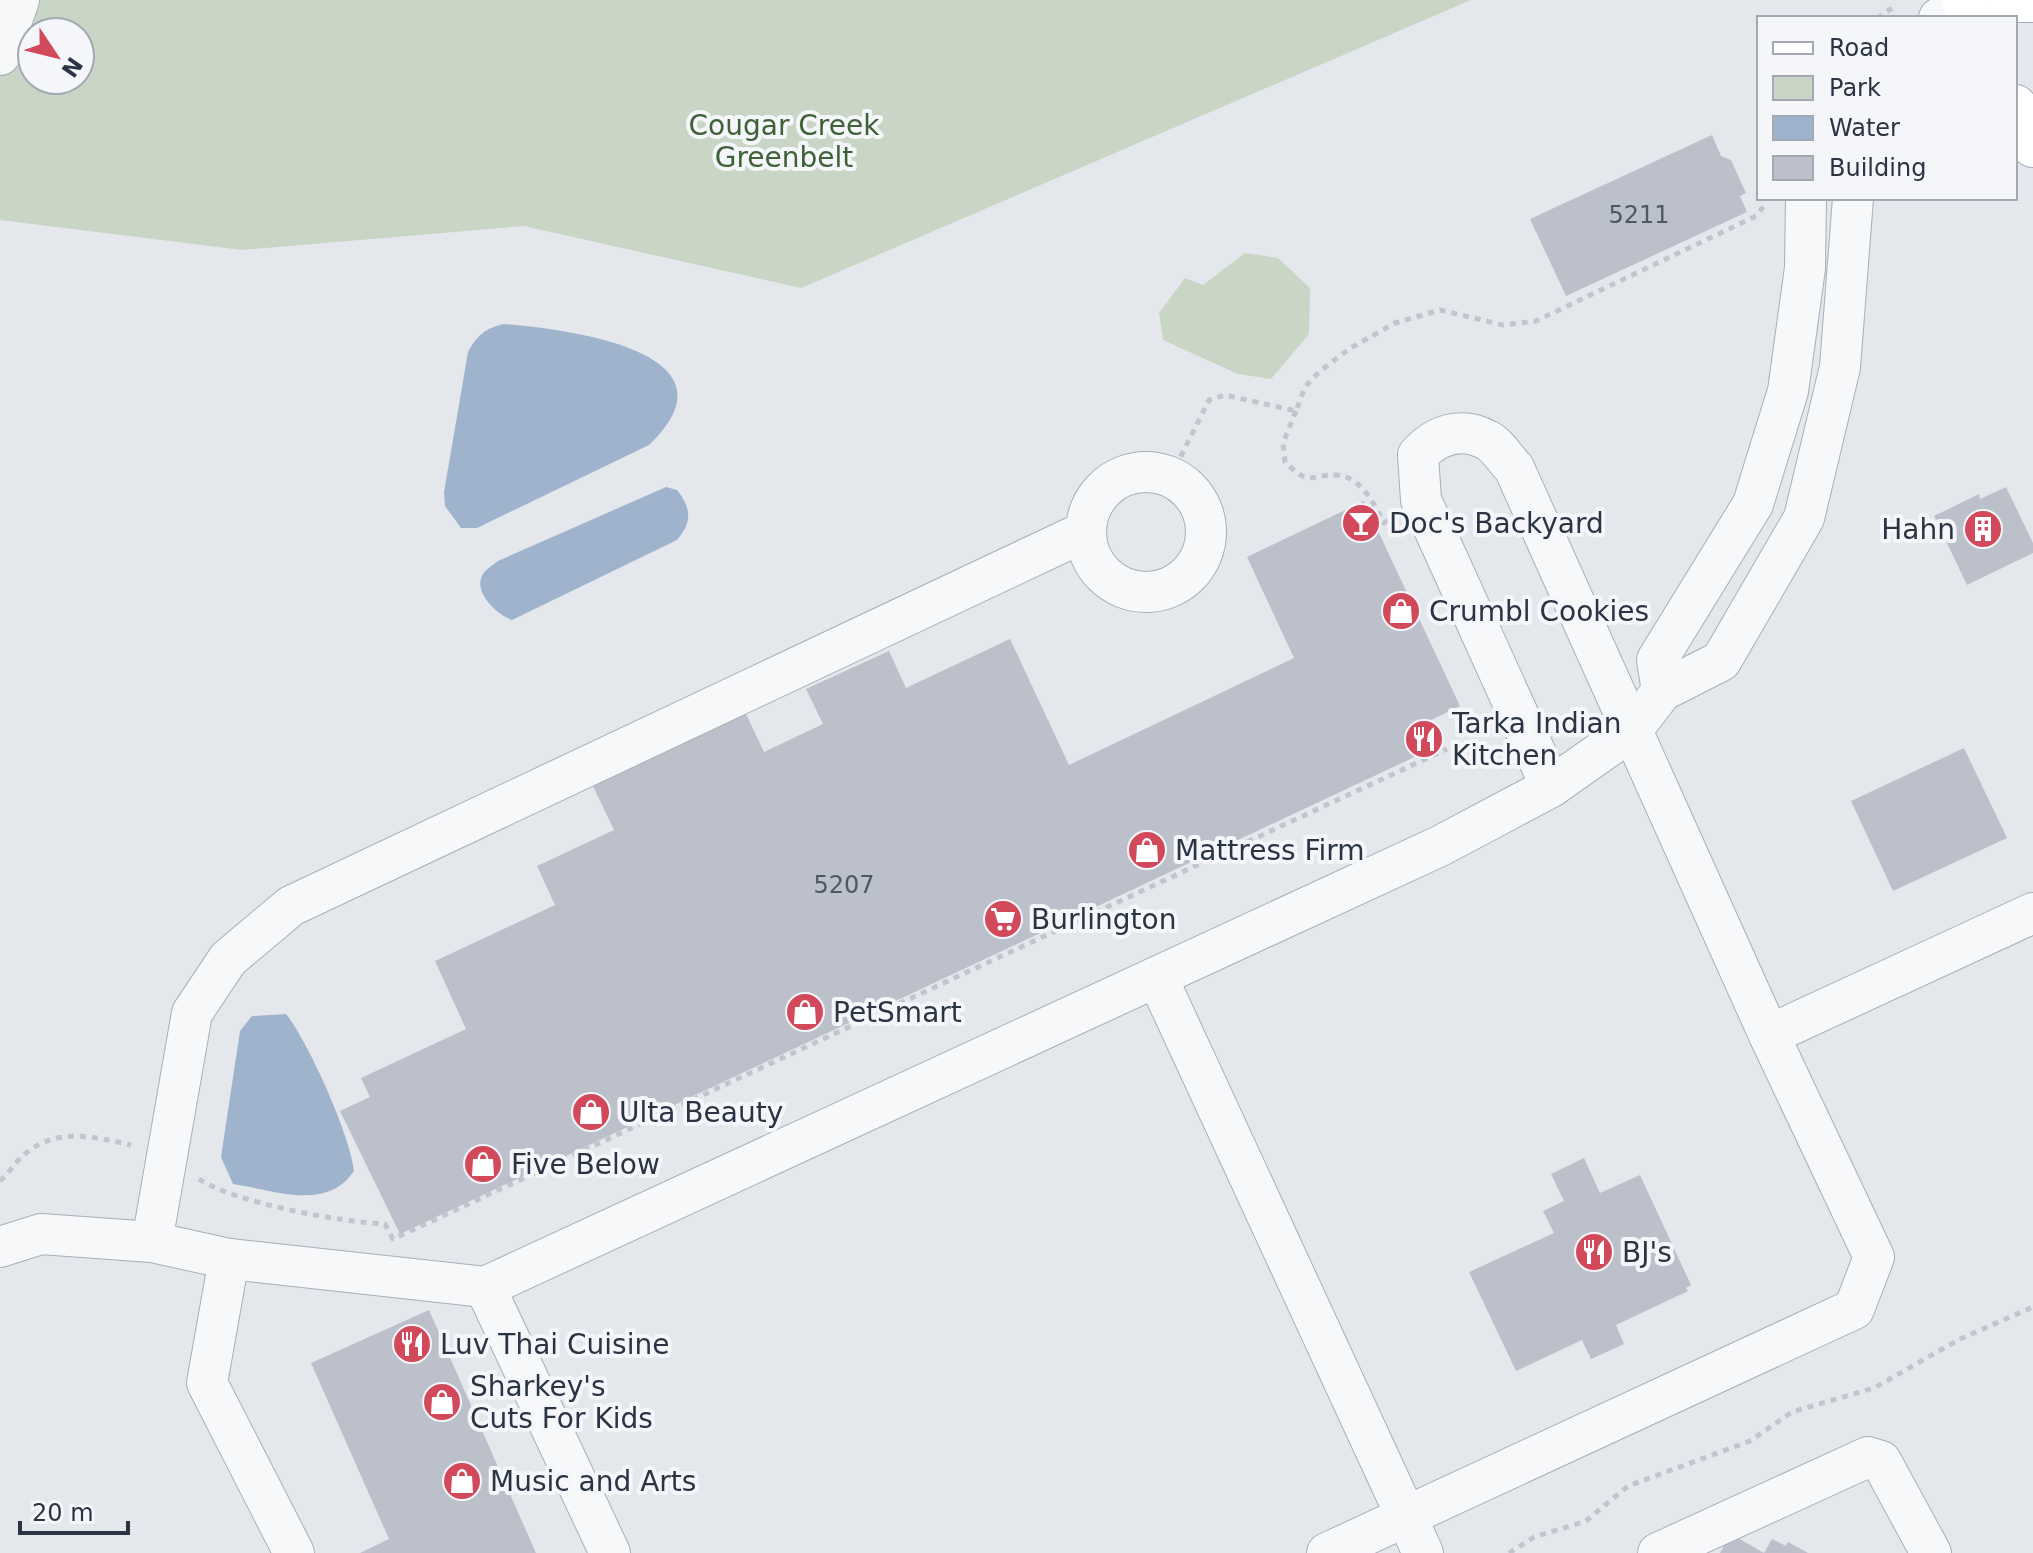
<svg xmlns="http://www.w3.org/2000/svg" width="2033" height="1553" font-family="'DejaVu Sans',sans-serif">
<rect width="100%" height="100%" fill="#e4e7ec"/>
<g fill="#c9d6c5" fill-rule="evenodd">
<path d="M 0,0 L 1471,0 L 801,288 L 524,226 L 242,250 L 0,220 ZM 32,32 L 80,32 L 80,80 L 32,80 Z"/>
<path d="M 1245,253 L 1278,258 L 1310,288 L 1309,334 L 1271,379 L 1238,374 L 1163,340 L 1159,313 L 1185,278 L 1203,285 Z"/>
</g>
<g fill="#9fb4cc">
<path d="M 504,324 C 565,329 747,351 649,445 L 477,528 L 461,528 L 445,506 L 444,492 L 468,352 C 477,335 486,328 504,324 Z"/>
<path d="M 666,487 L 677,490 C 692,509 692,522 677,540 L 512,620 C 497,615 472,592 483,574 C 486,569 493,565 498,561 Z"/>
<path d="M 286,1014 C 308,1041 351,1137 354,1171 C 326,1212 274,1190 233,1184 L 221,1157 L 240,1031 L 252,1016 Z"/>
</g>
<g fill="#bbc0ca">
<path d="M 1712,135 L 1721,156 L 1731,160 L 1746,193 L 1740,196 L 1747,212 L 1566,296 L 1530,219 Z"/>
<path d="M 2006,487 L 2033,543 L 2033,553 L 1967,585 L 1934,516 L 1979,494 L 1980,499 Z"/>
<path d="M 1364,501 L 1460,706 L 1427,722 L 1438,746 L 400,1234 L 340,1111 L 370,1097 L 361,1078 L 466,1029 L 435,961 L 555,905 L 537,866 L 614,830 L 593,786 L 746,714 L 764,752 L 823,724 L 806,689 L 889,651 L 906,688 L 1010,639 L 1069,765 L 1294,658 L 1247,557 Z"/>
<path d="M 1964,748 L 2007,838 L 1893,891 L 1851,801 Z"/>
<path d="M 1584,1158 L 1600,1193 L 1640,1175 L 1691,1285 L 1686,1288 L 1688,1291 L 1616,1325 L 1624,1344 L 1591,1359 L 1582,1340 L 1516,1371 L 1469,1272 L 1554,1233 L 1543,1211 L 1564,1201 L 1551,1174 Z"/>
<path d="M 429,1310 L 536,1553 L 360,1553 L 389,1539 L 311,1363 Z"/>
<path d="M 1731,1534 L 1764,1553 L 1772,1539 L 1786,1546 L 1788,1542 L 1808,1553 L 1720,1553 Z"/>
</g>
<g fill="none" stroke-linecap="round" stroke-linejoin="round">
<defs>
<g id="minor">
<path d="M 1939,18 L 1965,3"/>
<path d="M 0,55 L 19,0"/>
<circle cx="1146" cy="532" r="60"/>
<path d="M 1662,691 L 1657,660 L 1753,504 L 1788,391 L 1805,268 L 1806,198"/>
<path d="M 1551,787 L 1421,500 L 1418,455 C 1436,435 1461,426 1487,440 C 1497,445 1506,460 1514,468 L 1769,1035"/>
<path d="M 1157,977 L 1423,1553"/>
<path d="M 152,1242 L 192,1013 L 228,959 L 291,906 L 1086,531"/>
<path d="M 0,1247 L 41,1234 L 152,1242 L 229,1259 L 485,1287 L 1440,846 L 1551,787 L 1632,730 L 1662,691 L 1721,661 L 1804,518 L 1840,367 L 1853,198"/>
<path d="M 229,1259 L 207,1383 L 294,1553"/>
<path d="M 485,1287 L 610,1553"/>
<path d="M 1327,1553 L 1854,1309 L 1874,1257 L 1769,1035 L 2033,913"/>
<path d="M 1658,1553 L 1868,1457 L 1881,1461 L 1931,1553"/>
</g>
<g id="major">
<path d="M 1964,0 L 1973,18"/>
<path d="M 2011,0 L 2032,0"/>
<path d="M 2015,107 L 2033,145"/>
</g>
</defs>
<use href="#minor" stroke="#a9aeb7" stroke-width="42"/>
<use href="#major" stroke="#a3abb8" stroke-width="46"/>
<g stroke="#c2c5cb" stroke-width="5" stroke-dasharray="6 6" stroke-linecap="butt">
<path d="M 1877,18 L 1897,5"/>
<path d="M 1296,411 L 1283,443 L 1285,462 C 1311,487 1307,475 1336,475 C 1361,476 1374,504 1384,523 L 1391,518"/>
<path d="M 1170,478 L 1209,400 L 1225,395 L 1296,411 L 1305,387 L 1319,372 L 1349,349 L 1395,323 L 1440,310 L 1503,325 L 1536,321 L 1756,216 L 1767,202"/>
<path d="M 199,1179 C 235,1203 341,1222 385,1224 L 393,1239 L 1447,749"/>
<path d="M 0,1181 C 9,1173 16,1161 26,1153 C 58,1127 95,1137 131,1145"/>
<path d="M 1509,1553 L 1534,1537 L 1586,1521 L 1628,1486 L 1750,1441 L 1792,1412 L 1874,1388 L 1960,1339 L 2033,1307"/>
</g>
<use href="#minor" stroke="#f7f8fa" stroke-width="40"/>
<use href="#major" stroke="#fff" stroke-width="44"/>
</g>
<defs>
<symbol id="bar-disc" viewBox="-11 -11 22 22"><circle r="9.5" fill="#d1495b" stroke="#f4f6f9"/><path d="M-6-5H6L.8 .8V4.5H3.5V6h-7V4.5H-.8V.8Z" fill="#fff"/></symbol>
<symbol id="building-disc" viewBox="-11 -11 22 22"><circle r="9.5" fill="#d1495b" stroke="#f4f6f9"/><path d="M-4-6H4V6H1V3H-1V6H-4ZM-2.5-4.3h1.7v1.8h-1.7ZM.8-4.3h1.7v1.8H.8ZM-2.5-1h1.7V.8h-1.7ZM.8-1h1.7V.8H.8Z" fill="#fff"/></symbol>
<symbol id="shop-disc" viewBox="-11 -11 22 22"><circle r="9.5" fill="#d1495b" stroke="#f4f6f9"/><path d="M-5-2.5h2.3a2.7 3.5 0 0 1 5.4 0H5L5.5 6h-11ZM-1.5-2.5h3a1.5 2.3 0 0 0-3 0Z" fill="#fff"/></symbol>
<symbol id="restaurant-disc" viewBox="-11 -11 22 22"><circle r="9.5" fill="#d1495b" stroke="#f4f6f9"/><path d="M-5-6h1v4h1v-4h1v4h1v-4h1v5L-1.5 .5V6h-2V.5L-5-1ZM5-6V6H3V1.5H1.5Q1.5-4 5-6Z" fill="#fff"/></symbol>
<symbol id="supermarket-disc" viewBox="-11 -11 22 22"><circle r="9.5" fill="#d1495b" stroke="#f4f6f9"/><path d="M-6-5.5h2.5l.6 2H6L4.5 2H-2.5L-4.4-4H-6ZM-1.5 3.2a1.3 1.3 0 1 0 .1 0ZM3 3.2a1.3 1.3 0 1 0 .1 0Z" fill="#fff"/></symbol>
</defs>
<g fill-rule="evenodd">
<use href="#bar-disc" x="1339" y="501" width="44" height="44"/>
<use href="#building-disc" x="1961" y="507" width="44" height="44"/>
<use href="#shop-disc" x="1379" y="589" width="44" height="44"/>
<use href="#restaurant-disc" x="1402" y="717" width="44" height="44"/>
<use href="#shop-disc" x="1125" y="828" width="44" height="44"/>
<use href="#supermarket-disc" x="981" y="897" width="44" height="44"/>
<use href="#shop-disc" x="783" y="990" width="44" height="44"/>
<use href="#shop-disc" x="569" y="1090" width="44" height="44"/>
<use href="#shop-disc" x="461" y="1142" width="44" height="44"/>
<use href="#restaurant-disc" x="1572" y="1230" width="44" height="44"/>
<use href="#restaurant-disc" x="390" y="1322" width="44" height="44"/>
<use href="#shop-disc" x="420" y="1380" width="44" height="44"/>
<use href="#shop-disc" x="440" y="1459" width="44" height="44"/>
</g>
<g text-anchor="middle" stroke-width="8" stroke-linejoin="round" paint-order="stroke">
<g font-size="24" fill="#4f5766">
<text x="1639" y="223">5211</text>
<text x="844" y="893">5207</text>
</g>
<g font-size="28" fill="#3f6138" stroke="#f4f6f9">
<text x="784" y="135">Cougar Creek<tspan x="784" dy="32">Greenbelt</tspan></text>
</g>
<g font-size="28" fill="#2b3445" stroke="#f4f6f9" text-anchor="start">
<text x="1389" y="533">Doc's Backyard</text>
<text x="1955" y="539" text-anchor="end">Hahn</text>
<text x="1429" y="621">Crumbl Cookies</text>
<text x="1452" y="733">Tarka Indian<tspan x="1452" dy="32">Kitchen</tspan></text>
<text x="1175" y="860">Mattress Firm</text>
<text x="1031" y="929">Burlington</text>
<text x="833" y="1022">PetSmart</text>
<text x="619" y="1122">Ulta Beauty</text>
<text x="511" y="1174">Five Below</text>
<text x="1622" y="1262">BJ's</text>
<text x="440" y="1354">Luv Thai Cuisine</text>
<text x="470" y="1396">Sharkey's<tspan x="470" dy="32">Cuts For Kids</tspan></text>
<text x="490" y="1491">Music and Arts</text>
</g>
</g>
<rect x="1757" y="16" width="260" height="184" fill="#f4f6f9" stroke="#a4a8b1" stroke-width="2"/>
<rect x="1773" y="42" width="40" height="12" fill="#ffffff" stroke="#a4a8b1" stroke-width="2"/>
<text x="1829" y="56" font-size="24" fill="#2b3445">Road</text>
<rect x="1773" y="76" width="40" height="24" fill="#c9d6c5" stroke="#a4a8b1" stroke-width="2"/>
<text x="1829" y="96" font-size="24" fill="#2b3445">Park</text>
<rect x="1773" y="116" width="40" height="24" fill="#9fb4cc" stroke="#a4a8b1" stroke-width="2"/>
<text x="1829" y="136" font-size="24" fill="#2b3445">Water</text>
<rect x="1773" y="156" width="40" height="24" fill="#bbc0ca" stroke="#a4a8b1" stroke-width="2"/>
<text x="1829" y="176" font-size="24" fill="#2b3445">Building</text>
<g transform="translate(56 56) rotate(125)"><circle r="38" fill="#f4f6f9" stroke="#a4a8b1" stroke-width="2"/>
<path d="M0-6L14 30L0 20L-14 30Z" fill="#d1495b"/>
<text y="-12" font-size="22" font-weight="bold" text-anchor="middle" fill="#2b3445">N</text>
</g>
<path d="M20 1521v12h108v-12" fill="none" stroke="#2b3445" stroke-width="4"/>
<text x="32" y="1521" font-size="24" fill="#2b3445" stroke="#f4f6f9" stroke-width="6" paint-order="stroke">20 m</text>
</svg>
